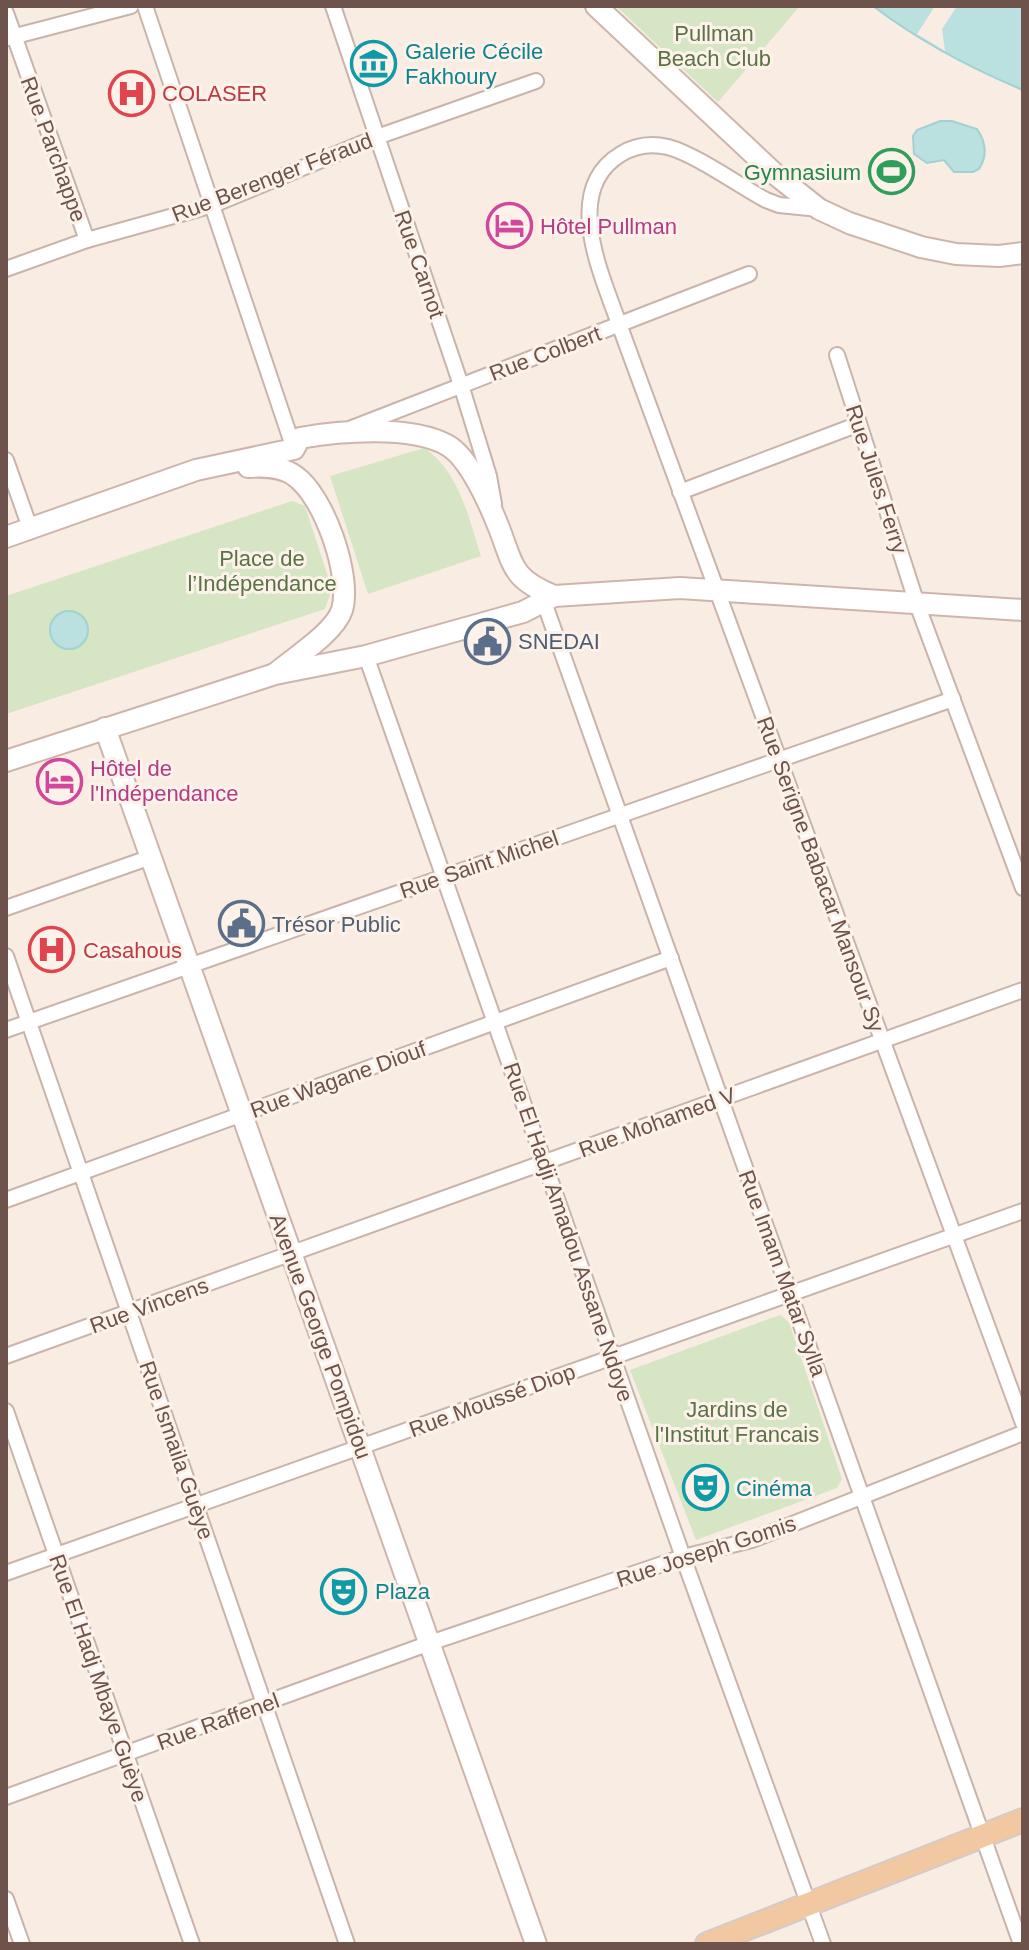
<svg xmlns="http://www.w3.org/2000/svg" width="1029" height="1950" font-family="Helvetica,sans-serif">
<rect width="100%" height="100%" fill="#f9ede3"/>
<g fill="#d6e5c4">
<path d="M 616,6 L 800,6 L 718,102 Z"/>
<path d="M 424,448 C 460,472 468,517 481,556 L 368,594 L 330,476 Z"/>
<path d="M 292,501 L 305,506 L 332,589 L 325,609 L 6,714 L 6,596 Z"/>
<path d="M 780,1315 L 789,1322 L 842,1479 L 837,1488 L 696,1540 L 630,1370 Z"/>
</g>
<g fill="#bae0e0" stroke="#a2d1d1" stroke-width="2">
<path d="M 873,6 L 1023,6 L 1023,90 C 970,68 919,41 873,6 Z"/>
<path d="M 940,121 L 952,121 L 977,129 C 986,142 988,155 979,169 L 973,172 L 954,172 L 944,160 L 927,163 L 914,154 L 913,136 L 917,130 Z"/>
<circle cx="69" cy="630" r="19"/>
</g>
<path fill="#f9ede3" d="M 935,6 L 957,6 L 942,29 L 945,51 L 917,34 Z"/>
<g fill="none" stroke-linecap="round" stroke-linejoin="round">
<defs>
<g id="street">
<path d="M 145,6 L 294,449"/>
<path d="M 333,6 L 461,385 L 489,476 L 494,504"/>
<path d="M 6,13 L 87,240"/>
<path d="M 8,38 L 131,6"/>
<path d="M 819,209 L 779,205 L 766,200 C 738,185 697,155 668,147 C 651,143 636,145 621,154 C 561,190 602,275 619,324 L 1023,1423"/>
<path d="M 6,269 L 87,240 L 213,205 L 377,137 L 536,81"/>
<path d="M 837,355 L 917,604 L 1023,888"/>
<path d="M 352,428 L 749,274"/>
<path d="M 6,460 L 30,528"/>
<path d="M 680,492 L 859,424"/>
<path d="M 544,602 L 1021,1944"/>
<path d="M 366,656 L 683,1557 L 823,1944"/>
<path d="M 6,908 L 151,857"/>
<path d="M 6,956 L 347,1944"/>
<path d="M 6,1030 L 953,699"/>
<path d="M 6,1200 L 671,958"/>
<path d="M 6,1356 L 1023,990"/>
<path d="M 6,1411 L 192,1944"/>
<path d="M 6,1573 L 1023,1211"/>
<path d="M 6,1797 L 430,1643 L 683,1557 L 752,1540 L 1023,1433"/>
<path d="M 6,1899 L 22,1944"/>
</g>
<g id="secondary">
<path d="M 596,6 L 776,175 L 819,209 L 849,223 L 921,247 L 956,254 L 999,256 L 1023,253"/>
<path d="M 248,467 C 264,466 282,466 295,476 C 324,496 352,576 342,610 C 334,633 295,657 276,673"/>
<path d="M 6,537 L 196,470 L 294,449 L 300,438 C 340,431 411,425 447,445 C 469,457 490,505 499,528 C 514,567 512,579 554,596"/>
<path d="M 105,728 L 536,1944"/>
<path d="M 6,761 L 275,674 L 366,656 L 523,612 L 554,596 L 680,588 L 1023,610"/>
</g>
<path id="primary" d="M 707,1944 L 1023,1820"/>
</defs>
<use href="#street" stroke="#c8b4ab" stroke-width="18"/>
<use href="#secondary" stroke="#ceb5ac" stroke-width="24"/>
<use href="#primary" stroke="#d4cbc9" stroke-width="26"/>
<use href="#street" stroke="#fff" stroke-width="14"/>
<use href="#secondary" stroke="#fff" stroke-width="20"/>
<use href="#primary" stroke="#f1c8a2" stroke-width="22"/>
</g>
<defs>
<symbol id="museum-ring" viewBox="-11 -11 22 22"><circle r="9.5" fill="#fdf2e9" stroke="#0f9aa8" stroke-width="1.5"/><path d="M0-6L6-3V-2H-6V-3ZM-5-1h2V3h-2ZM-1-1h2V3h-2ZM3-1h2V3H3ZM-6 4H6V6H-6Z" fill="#0f9aa8"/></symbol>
<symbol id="hospital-ring" viewBox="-11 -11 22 22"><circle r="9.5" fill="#fdf2e9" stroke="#e0444e" stroke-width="1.5"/><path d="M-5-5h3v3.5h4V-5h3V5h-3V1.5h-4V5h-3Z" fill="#e0444e"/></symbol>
<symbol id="stadium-ring" viewBox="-11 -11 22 22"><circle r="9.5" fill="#fdf2e9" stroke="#2e9e5b" stroke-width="1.5"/><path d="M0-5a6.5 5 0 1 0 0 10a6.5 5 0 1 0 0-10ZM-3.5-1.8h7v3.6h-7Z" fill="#2e9e5b"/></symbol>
<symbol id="hotel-ring" viewBox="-11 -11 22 22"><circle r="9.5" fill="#fdf2e9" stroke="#d1479c" stroke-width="1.5"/><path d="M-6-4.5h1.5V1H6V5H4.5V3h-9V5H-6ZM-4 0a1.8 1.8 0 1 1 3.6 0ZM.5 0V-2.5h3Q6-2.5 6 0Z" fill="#d1479c"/></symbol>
<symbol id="civic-ring" viewBox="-11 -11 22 22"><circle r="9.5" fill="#fdf2e9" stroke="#5c6f8a" stroke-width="1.5"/><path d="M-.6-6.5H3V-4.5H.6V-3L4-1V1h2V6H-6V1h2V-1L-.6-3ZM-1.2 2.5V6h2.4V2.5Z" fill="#5c6f8a"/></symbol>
<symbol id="theatre-ring" viewBox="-11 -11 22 22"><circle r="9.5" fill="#fdf2e9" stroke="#0f9aa8" stroke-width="1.5"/><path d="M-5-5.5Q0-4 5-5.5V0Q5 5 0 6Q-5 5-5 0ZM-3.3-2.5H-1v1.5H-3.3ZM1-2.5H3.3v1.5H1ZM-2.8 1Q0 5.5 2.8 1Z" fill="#0f9aa8"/></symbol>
</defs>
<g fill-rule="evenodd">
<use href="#museum-ring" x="348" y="38" width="51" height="51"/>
<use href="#hospital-ring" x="106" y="68" width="51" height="51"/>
<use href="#stadium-ring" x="866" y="146" width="51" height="51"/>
<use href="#hotel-ring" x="484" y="200" width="51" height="51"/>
<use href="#civic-ring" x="462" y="616" width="51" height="51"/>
<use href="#hotel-ring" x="34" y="756" width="51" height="51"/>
<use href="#civic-ring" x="216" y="898" width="51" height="51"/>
<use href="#hospital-ring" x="26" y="924" width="51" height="51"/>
<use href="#theatre-ring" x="680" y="1462" width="51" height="51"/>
<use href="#theatre-ring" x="318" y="1566" width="51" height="51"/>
</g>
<g text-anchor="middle" stroke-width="6" stroke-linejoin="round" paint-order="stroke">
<g font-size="22" fill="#5a7346" stroke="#fdf2e9">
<text x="714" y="41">Pullman<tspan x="714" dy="25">Beach Club</tspan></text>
<text x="262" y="566">Place de<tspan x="262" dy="25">l’Indépendance</tspan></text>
<text x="737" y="1417">Jardins de<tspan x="737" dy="25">l'Institut Francais</tspan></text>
</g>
<g font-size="22" fill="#0d838f" stroke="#fdf2e9" text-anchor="start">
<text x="405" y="59">Galerie Cécile<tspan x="405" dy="25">Fakhoury</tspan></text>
<text x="736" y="1496">Cinéma</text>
<text x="375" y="1599">Plaza</text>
</g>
<g font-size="22" fill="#be3a42" stroke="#fdf2e9" text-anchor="start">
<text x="162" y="101">COLASER</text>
<text x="83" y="958">Casahous</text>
</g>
<g font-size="22" fill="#6e534c" stroke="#fdf2e9">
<text transform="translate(54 149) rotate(70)" y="8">Rue Parchappe</text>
<text transform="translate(272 177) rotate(-21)" y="8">Rue Berenger Féraud</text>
<text transform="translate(420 264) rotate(71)" y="8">Rue Carnot</text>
<text transform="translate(545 353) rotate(-21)" y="8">Rue Colbert</text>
<text transform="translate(877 479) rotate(72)" y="8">Rue Jules Ferry</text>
<text transform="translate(479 864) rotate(-19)" y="8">Rue Saint Michel</text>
<text transform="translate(821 874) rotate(70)" y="8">Rue Serigne Babacar Mansour Sy</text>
<text transform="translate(338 1079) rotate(-20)" y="8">Rue Wagane Diouf</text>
<text transform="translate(657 1122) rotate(-20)" y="8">Rue Mohamed V</text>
<text transform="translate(569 1232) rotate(71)" y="8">Rue El Hadji Amadou Assane Ndoye</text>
<text transform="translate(783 1273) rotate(70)" y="8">Rue Imam Matar Sylla</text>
<text transform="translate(149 1305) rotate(-20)" y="8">Rue Vincens</text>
<text transform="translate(321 1336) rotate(70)" y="8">Avenue George Pompidou</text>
<text transform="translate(492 1400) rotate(-20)" y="8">Rue Moussé Diop</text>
<text transform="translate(177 1450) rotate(71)" y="8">Rue Ismaila Guèye</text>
<text transform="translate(706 1551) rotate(-18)" y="8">Rue Joseph Gomis</text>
<text transform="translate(99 1678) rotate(71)" y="8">Rue El Hadj Mbaye Guèye</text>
<text transform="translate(218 1721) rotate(-20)" y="8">Rue Raffenel</text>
</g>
<g font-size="22" fill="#27864d" stroke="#fdf2e9" text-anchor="end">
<text x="861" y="180">Gymnasium</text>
</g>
<g font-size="22" fill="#b23c85" stroke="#fdf2e9" text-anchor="start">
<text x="540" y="234">Hôtel Pullman</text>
<text x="90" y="776">Hôtel de<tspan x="90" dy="25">l'Indépendance</tspan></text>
</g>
<g font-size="22" fill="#4e5e75" stroke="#fdf2e9" text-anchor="start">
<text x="518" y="649">SNEDAI</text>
<text x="272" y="932">Trésor Public</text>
</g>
</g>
<rect width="1029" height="1950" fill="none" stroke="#6e534c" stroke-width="16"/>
</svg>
